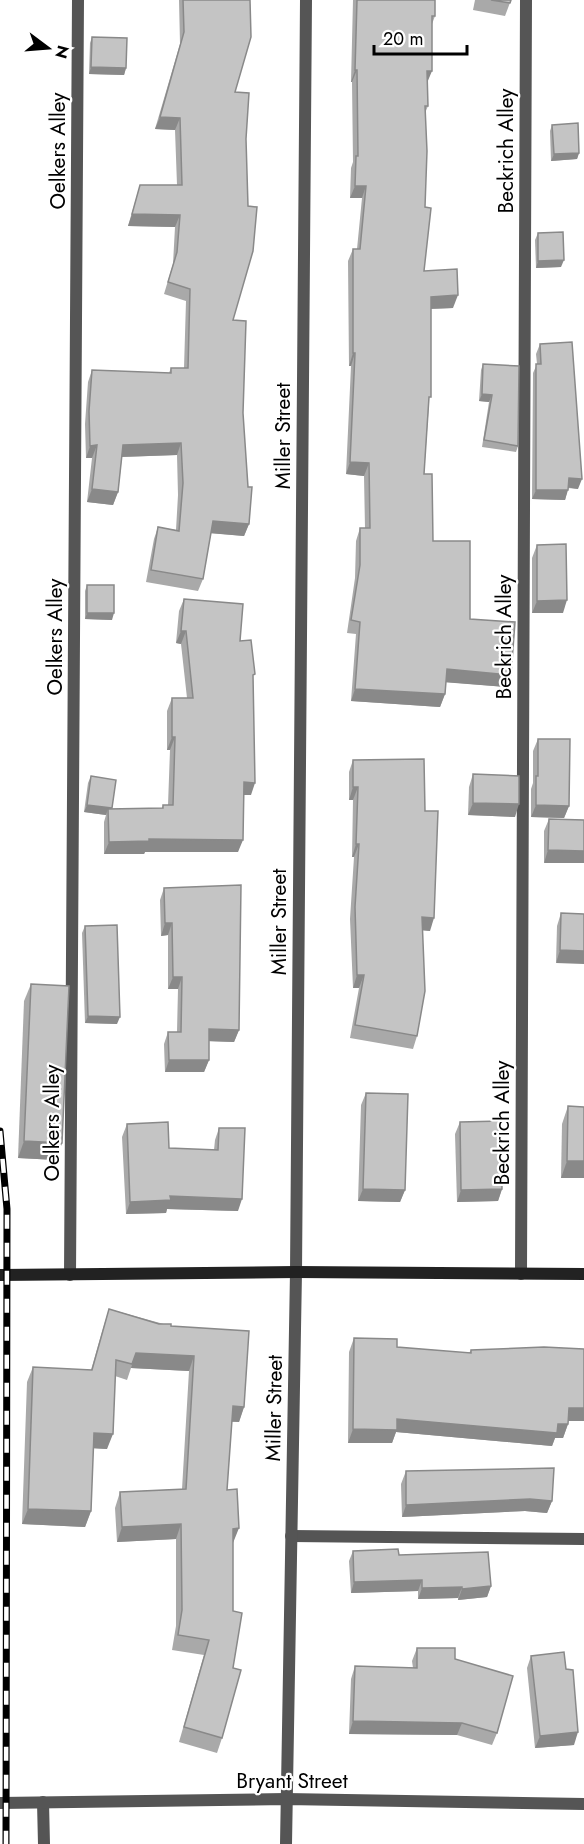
<svg xmlns="http://www.w3.org/2000/svg" width="584" height="1844" font-family="Jost,sans-serif">
<rect width="100%" height="100%" fill="#fff"/>
<g fill="none" stroke-linecap="round" stroke-linejoin="round">
<g stroke="#555" stroke-width="12">
<path d="M 521,1274 L 526,0"/>
<path d="M 70,1275 L 78,0"/>
<path d="M 291,1536 L 584,1539"/>
</g>
<g stroke="#555" stroke-width="12">
<path d="M 43,1802 L 44,1844"/>
<path d="M 0,1803 L 286,1799 L 584,1804"/>
<path d="M 286,1844 L 296,1272 L 306,0"/>
</g>
<path stroke="#222" stroke-width="12" d="M 0,1275 L 296,1272 L 584,1274"/>
<defs>
<path id="rail" d="M 0,1131 L 7,1209 L 6,1844"/>
</defs>
<use href="#rail" stroke="#000" stroke-width="7"/>
<use href="#rail" stroke="#fff" stroke-width="4.5" stroke-dasharray="14" stroke-linecap="butt"/>
</g>
<g fill="#a9a9a9">
<path d="M 179,0 L 250,0 L 235,92 L 233,320 L 243,413 L 249,524 L 244,536 L 211,533 L 203,579 L 198,591 L 146,582 L 154,539 L 158,527 L 176,530 L 178,495 L 177,455 L 122,457 L 118,492 L 113,505 L 87,502 L 92,458 L 86,458 L 85,424 L 88,382 L 92,370 L 169,373 L 171,368 L 184,368 L 186,301 L 164,294 L 173,264 L 175,227 L 128,226 L 140,185 L 177,185 L 175,130 L 155,129 L 180,44 Z"/>
<path d="M 353,0 L 435,0 L 435,16 L 432,24 L 427,82 L 428,106 L 425,113 L 424,271 L 453,308 L 431,309 L 429,404 L 424,474 L 433,541 L 470,619 L 511,675 L 506,687 L 446,682 L 445,694 L 440,707 L 351,701 L 356,634 L 347,633 L 355,578 L 356,541 L 360,528 L 365,528 L 364,476 L 346,474 L 351,366 L 349,366 L 348,261 L 353,249 L 357,249 L 362,198 L 350,198 L 351,168 L 353,162 L 352,82 L 351,82 Z"/>
<path d="M 475,0 L 511,0 L 505,16 L 473,10 Z"/>
<path d="M 92,37 L 126,68 L 124,75 L 89,74 L 90,43 Z"/>
<path d="M 552,125 L 579,153 L 577,159 L 551,161 L 550,131 Z"/>
<path d="M 538,233 L 561,267 L 536,268 L 535,240 Z"/>
<path d="M 540,344 L 578,489 L 568,488 L 565,500 L 532,499 L 533,373 L 537,364 L 536,354 Z"/>
<path d="M 483,364 L 518,446 L 516,452 L 482,447 L 489,402 L 479,401 L 481,370 Z"/>
<path d="M 537,545 L 563,613 L 532,613 L 532,558 Z"/>
<path d="M 87,585 L 112,620 L 85,619 L 85,591 Z"/>
<path d="M 184,599 L 240,641 L 253,681 L 251,795 L 244,795 L 238,852 L 145,852 L 144,854 L 104,854 L 104,822 L 106,815 L 84,812 L 88,783 L 91,776 L 112,809 L 162,808 L 163,805 L 168,805 L 170,750 L 167,750 L 167,711 L 172,698 L 187,698 L 181,644 L 176,643 L 179,611 Z"/>
<path d="M 538,739 L 569,806 L 564,818 L 531,817 L 531,789 L 533,783 L 533,751 Z"/>
<path d="M 353,760 L 425,811 L 430,931 L 423,930 L 417,1036 L 413,1049 L 350,1038 L 359,988 L 353,988 L 350,919 L 354,857 L 352,857 L 353,800 L 349,800 L 349,772 Z"/>
<path d="M 473,774 L 515,817 L 468,815 L 469,787 Z"/>
<path d="M 549,819 L 584,820 L 544,863 L 544,831 Z"/>
<path d="M 164,888 L 239,1030 L 234,1042 L 209,1041 L 209,1060 L 204,1072 L 165,1072 L 164,1044 L 168,1032 L 177,1032 L 178,989 L 168,989 L 168,935 L 161,936 L 160,900 Z"/>
<path d="M 561,913 L 584,914 L 556,963 L 557,926 Z"/>
<path d="M 85,926 L 117,1024 L 85,1023 L 82,933 Z"/>
<path d="M 31,984 L 62,1143 L 56,1160 L 18,1158 L 24,1001 Z"/>
<path d="M 366,1093 L 405,1190 L 400,1202 L 358,1201 L 361,1105 Z"/>
<path d="M 568,1106 L 584,1107 L 584,1178 L 561,1178 L 562,1124 Z"/>
<path d="M 460,1122 L 502,1189 L 498,1201 L 457,1202 L 455,1134 Z"/>
<path d="M 127,1124 L 169,1148 L 214,1150 L 215,1140 L 219,1128 L 238,1211 L 167,1209 L 166,1213 L 126,1214 L 122,1137 Z"/>
<path d="M 109,1309 L 171,1326 L 244,1407 L 239,1422 L 232,1422 L 227,1490 L 233,1544 L 222,1738 L 217,1753 L 179,1742 L 204,1655 L 172,1650 L 176,1626 L 176,1539 L 117,1542 L 115,1508 L 120,1492 L 182,1489 L 189,1371 L 131,1368 L 127,1380 L 115,1376 L 107,1449 L 93,1448 L 91,1511 L 85,1527 L 22,1524 L 27,1382 L 33,1367 L 91,1370 L 104,1325 Z"/>
<path d="M 354,1338 L 397,1347 L 469,1353 L 471,1350 L 568,1421 L 568,1424 L 563,1438 L 555,1438 L 552,1446 L 396,1432 L 392,1443 L 348,1443 L 349,1352 Z"/>
<path d="M 406,1471 L 552,1501 L 547,1513 L 525,1511 L 402,1517 L 401,1484 Z"/>
<path d="M 353,1551 L 399,1555 L 491,1586 L 487,1597 L 458,1600 L 458,1598 L 418,1599 L 418,1591 L 351,1593 L 349,1561 Z"/>
<path d="M 417,1648 L 455,1659 L 497,1733 L 492,1745 L 457,1735 L 349,1734 L 351,1679 L 355,1666 L 413,1668 L 412,1661 Z"/>
<path d="M 531,1656 L 574,1745 L 535,1748 L 527,1668 Z"/>
</g>
<g fill="#898989">
<path d="M 91,67 L 126,68 L 124,75 L 89,74 Z"/>
<path d="M 355,70 L 357,70 L 352,82 L 351,82 Z"/>
<path d="M 427,71 L 432,71 L 427,83 Z"/>
<path d="M 160,117 L 180,118 L 175,130 L 155,129 Z"/>
<path d="M 579,153 L 577,159 L 551,161 L 554,154 Z"/>
<path d="M 355,186 L 366,186 L 362,198 L 350,198 Z"/>
<path d="M 132,214 L 180,215 L 175,227 L 128,226 Z"/>
<path d="M 564,260 L 561,267 L 536,268 L 538,261 Z"/>
<path d="M 458,295 L 453,308 L 426,309 L 431,297 Z"/>
<path d="M 353,353 L 355,353 L 351,366 L 349,366 Z"/>
<path d="M 482,394 L 492,395 L 489,402 L 479,401 Z"/>
<path d="M 181,443 L 177,455 L 119,457 L 123,445 Z"/>
<path d="M 97,445 L 92,458 L 86,458 L 90,446 Z"/>
<path d="M 350,462 L 369,463 L 364,476 L 346,474 Z"/>
<path d="M 569,478 L 582,479 L 578,489 L 565,487 Z"/>
<path d="M 92,489 L 118,492 L 113,505 L 87,502 Z"/>
<path d="M 536,490 L 568,490 L 565,500 L 532,499 Z"/>
<path d="M 213,521 L 249,524 L 244,536 L 208,533 Z"/>
<path d="M 567,600 L 563,613 L 532,613 L 537,601 Z"/>
<path d="M 87,613 L 114,613 L 112,620 L 85,619 Z"/>
<path d="M 181,631 L 186,631 L 181,644 L 176,643 Z"/>
<path d="M 447,669 L 511,675 L 506,687 L 442,682 Z"/>
<path d="M 355,689 L 445,694 L 440,707 L 351,701 Z"/>
<path d="M 172,737 L 175,737 L 170,750 L 167,750 Z"/>
<path d="M 244,782 L 255,783 L 251,795 L 240,795 Z"/>
<path d="M 353,787 L 358,787 L 353,800 L 349,800 Z"/>
<path d="M 473,803 L 519,804 L 515,817 L 468,815 Z"/>
<path d="M 87,805 L 112,808 L 108,809 L 106,815 L 84,812 Z"/>
<path d="M 536,805 L 569,806 L 564,818 L 531,817 Z"/>
<path d="M 149,839 L 243,840 L 238,852 L 145,852 L 144,854 L 104,854 L 109,842 Z"/>
<path d="M 356,844 L 359,844 L 354,857 L 352,857 Z"/>
<path d="M 548,850 L 584,851 L 584,863 L 544,863 Z"/>
<path d="M 422,917 L 434,918 L 430,931 L 418,930 Z"/>
<path d="M 165,923 L 172,923 L 168,935 L 161,936 Z"/>
<path d="M 560,950 L 584,951 L 584,964 L 556,963 Z"/>
<path d="M 357,975 L 364,975 L 359,988 L 353,988 Z"/>
<path d="M 173,977 L 182,977 L 178,989 L 168,989 Z"/>
<path d="M 88,1016 L 120,1017 L 117,1024 L 85,1023 Z"/>
<path d="M 209,1029 L 239,1030 L 234,1042 L 204,1041 Z"/>
<path d="M 169,1060 L 209,1060 L 204,1072 L 165,1072 Z"/>
<path d="M 24,1141 L 62,1143 L 56,1160 L 18,1158 Z"/>
<path d="M 567,1161 L 584,1161 L 584,1178 L 561,1178 Z"/>
<path d="M 363,1189 L 405,1190 L 400,1202 L 358,1201 Z"/>
<path d="M 502,1189 L 498,1201 L 457,1202 L 461,1190 Z"/>
<path d="M 170,1196 L 242,1199 L 238,1211 L 167,1209 L 166,1213 L 126,1214 L 130,1202 Z"/>
<path d="M 136,1353 L 194,1356 L 189,1371 L 131,1368 Z"/>
<path d="M 233,1406 L 244,1407 L 239,1422 L 227,1421 Z"/>
<path d="M 569,1408 L 584,1408 L 584,1421 L 564,1421 Z"/>
<path d="M 397,1419 L 558,1424 L 568,1424 L 563,1438 L 555,1438 L 552,1446 L 396,1432 L 392,1443 L 348,1443 L 353,1429 Z"/>
<path d="M 94,1433 L 113,1434 L 107,1449 L 88,1448 Z"/>
<path d="M 530,1499 L 552,1501 L 547,1513 L 525,1511 L 402,1517 L 406,1505 Z"/>
<path d="M 28,1509 L 91,1511 L 85,1527 L 22,1524 Z"/>
<path d="M 181,1524 L 176,1539 L 117,1542 L 122,1527 Z"/>
<path d="M 239,1528 L 233,1543 L 233,1529 Z"/>
<path d="M 422,1580 L 418,1591 L 351,1593 L 354,1582 Z"/>
<path d="M 491,1586 L 487,1597 L 458,1600 L 462,1589 Z"/>
<path d="M 462,1587 L 458,1598 L 418,1599 L 422,1588 Z"/>
<path d="M 353,1721 L 462,1723 L 457,1735 L 349,1734 Z"/>
<path d="M 578,1732 L 574,1745 L 535,1748 L 540,1736 Z"/>
</g>
<g fill="#c4c4c4" stroke="#898989" stroke-width="1.5">
<path d="M 183,0 L 250,0 L 251,37 L 235,92 L 249,93 L 246,139 L 248,206 L 257,207 L 253,251 L 233,320 L 246,321 L 243,413 L 248,487 L 252,487 L 249,524 L 213,521 L 203,579 L 151,570 L 158,527 L 179,531 L 183,483 L 181,443 L 123,445 L 118,492 L 92,489 L 97,445 L 90,446 L 89,411 L 92,370 L 171,373 L 171,368 L 188,368 L 190,289 L 168,282 L 177,252 L 180,215 L 132,214 L 140,185 L 182,185 L 180,118 L 160,117 L 184,32 Z"/>
<path d="M 357,0 L 435,0 L 435,16 L 432,16 L 432,71 L 427,71 L 428,106 L 425,106 L 427,151 L 425,207 L 431,208 L 424,271 L 457,269 L 458,295 L 431,297 L 431,397 L 429,397 L 424,474 L 432,474 L 433,541 L 470,541 L 470,619 L 515,622 L 511,675 L 447,669 L 445,694 L 355,689 L 360,622 L 351,620 L 360,565 L 360,528 L 370,528 L 369,463 L 350,462 L 355,353 L 353,353 L 353,249 L 360,249 L 366,186 L 355,186 L 356,156 L 358,156 L 357,70 L 355,70 Z"/>
<path d="M 491,0 L 511,0 L 510,3 Z"/>
<path d="M 92,37 L 127,38 L 126,68 L 91,67 Z"/>
<path d="M 578,123 L 579,153 L 554,154 L 552,125 Z"/>
<path d="M 563,232 L 564,260 L 538,261 L 538,233 Z"/>
<path d="M 572,342 L 582,479 L 569,478 L 568,490 L 536,490 L 536,364 L 541,364 L 540,344 Z"/>
<path d="M 483,364 L 519,366 L 518,446 L 484,440 L 492,395 L 482,394 Z"/>
<path d="M 566,544 L 567,600 L 537,601 L 537,545 Z"/>
<rect x="87" y="585" width="27" height="28"/>
<path d="M 184,599 L 243,604 L 240,641 L 251,640 L 255,674 L 253,675 L 255,783 L 244,782 L 243,840 L 149,839 L 149,841 L 109,842 L 108,809 L 163,808 L 163,805 L 173,805 L 175,737 L 172,737 L 172,698 L 193,698 L 186,631 L 181,631 Z"/>
<path d="M 538,739 L 570,739 L 569,806 L 536,805 L 536,776 L 538,776 Z"/>
<path d="M 424,759 L 425,811 L 438,811 L 434,918 L 422,917 L 425,991 L 417,1036 L 355,1025 L 364,975 L 357,975 L 355,907 L 359,844 L 356,844 L 358,787 L 353,787 L 353,760 Z"/>
<path d="M 473,774 L 519,776 L 519,804 L 473,803 Z"/>
<path d="M 91,776 L 116,780 L 112,808 L 87,805 Z"/>
<path d="M 549,819 L 584,820 L 584,851 L 548,850 Z"/>
<path d="M 241,885 L 239,1030 L 209,1029 L 209,1060 L 169,1060 L 168,1032 L 181,1032 L 182,977 L 173,977 L 172,923 L 165,923 L 164,888 Z"/>
<path d="M 561,913 L 584,914 L 584,951 L 560,950 Z"/>
<path d="M 117,925 L 120,1017 L 88,1016 L 85,926 Z"/>
<path d="M 31,984 L 69,986 L 62,1143 L 24,1141 Z"/>
<path d="M 366,1093 L 408,1094 L 405,1190 L 363,1189 Z"/>
<path d="M 568,1106 L 584,1107 L 584,1161 L 567,1161 Z"/>
<path d="M 501,1121 L 502,1189 L 461,1190 L 460,1122 Z"/>
<path d="M 168,1122 L 169,1148 L 218,1150 L 219,1128 L 245,1128 L 242,1199 L 170,1196 L 171,1200 L 130,1202 L 127,1124 Z"/>
<path d="M 109,1309 L 159,1324 L 171,1324 L 171,1326 L 249,1331 L 244,1407 L 233,1406 L 227,1490 L 237,1489 L 239,1528 L 233,1529 L 233,1611 L 242,1613 L 233,1668 L 241,1670 L 222,1738 L 184,1727 L 209,1640 L 178,1635 L 182,1610 L 181,1524 L 122,1527 L 120,1492 L 186,1489 L 194,1356 L 136,1353 L 132,1364 L 116,1360 L 113,1434 L 94,1433 L 91,1511 L 28,1509 L 33,1367 L 92,1370 Z"/>
<path d="M 354,1338 L 397,1339 L 397,1347 L 471,1353 L 471,1350 L 544,1347 L 584,1349 L 584,1408 L 569,1408 L 568,1424 L 558,1424 L 557,1433 L 397,1419 L 397,1430 L 353,1429 Z"/>
<path d="M 554,1468 L 552,1501 L 530,1499 L 406,1505 L 406,1471 Z"/>
<path d="M 398,1549 L 399,1555 L 488,1552 L 491,1586 L 462,1589 L 462,1587 L 422,1588 L 422,1580 L 354,1582 L 353,1551 Z"/>
<path d="M 417,1648 L 455,1648 L 455,1659 L 513,1676 L 497,1733 L 462,1723 L 353,1721 L 355,1666 L 417,1668 Z"/>
<path d="M 564,1652 L 566,1669 L 573,1670 L 578,1732 L 540,1736 L 531,1656 Z"/>
</g>
<g text-anchor="middle" stroke-width="4.5" stroke-linejoin="round" paint-order="stroke">
<g font-size="21" fill="#000" stroke="#fff">
<text transform="translate(58 151) rotate(-90)" y="7">Oelkers Alley</text>
<text transform="translate(506 151) rotate(-90)" y="7">Beckrich Alley</text>
<text transform="translate(283 436) rotate(-90)" y="7">Miller Street</text>
<text transform="translate(55 637) rotate(-90)" y="7">Oelkers Alley</text>
<text transform="translate(504 637) rotate(-90)" y="7">Beckrich Alley</text>
<text transform="translate(279 922) rotate(-90)" y="7">Miller Street</text>
<text transform="translate(52 1123) rotate(-90)" y="7">Oelkers Alley</text>
<text transform="translate(502 1123) rotate(-90)" y="7">Beckrich Alley</text>
<text transform="translate(274 1408) rotate(-89)" y="7">Miller Street</text>
<text x="292" y="1788">Bryant Street</text>
</g>
</g>
<g transform="translate(48 48) rotate(106)" stroke="#ffffff" stroke-width="4.5" paint-order="stroke">
<path d="M0-4.5L10 22L0 15L-10 22Z" fill="#000000"/>
<text y="-9" font-size="16" font-weight="bold" text-anchor="middle" fill="#000000">N</text>
</g>
<path d="M374 45v9h93v-9" fill="none" stroke="#000000" stroke-width="3"/>
<text x="383" y="45" font-size="18" fill="#000000" stroke="#ffffff" stroke-width="4.5" paint-order="stroke">20 m</text>
</svg>
